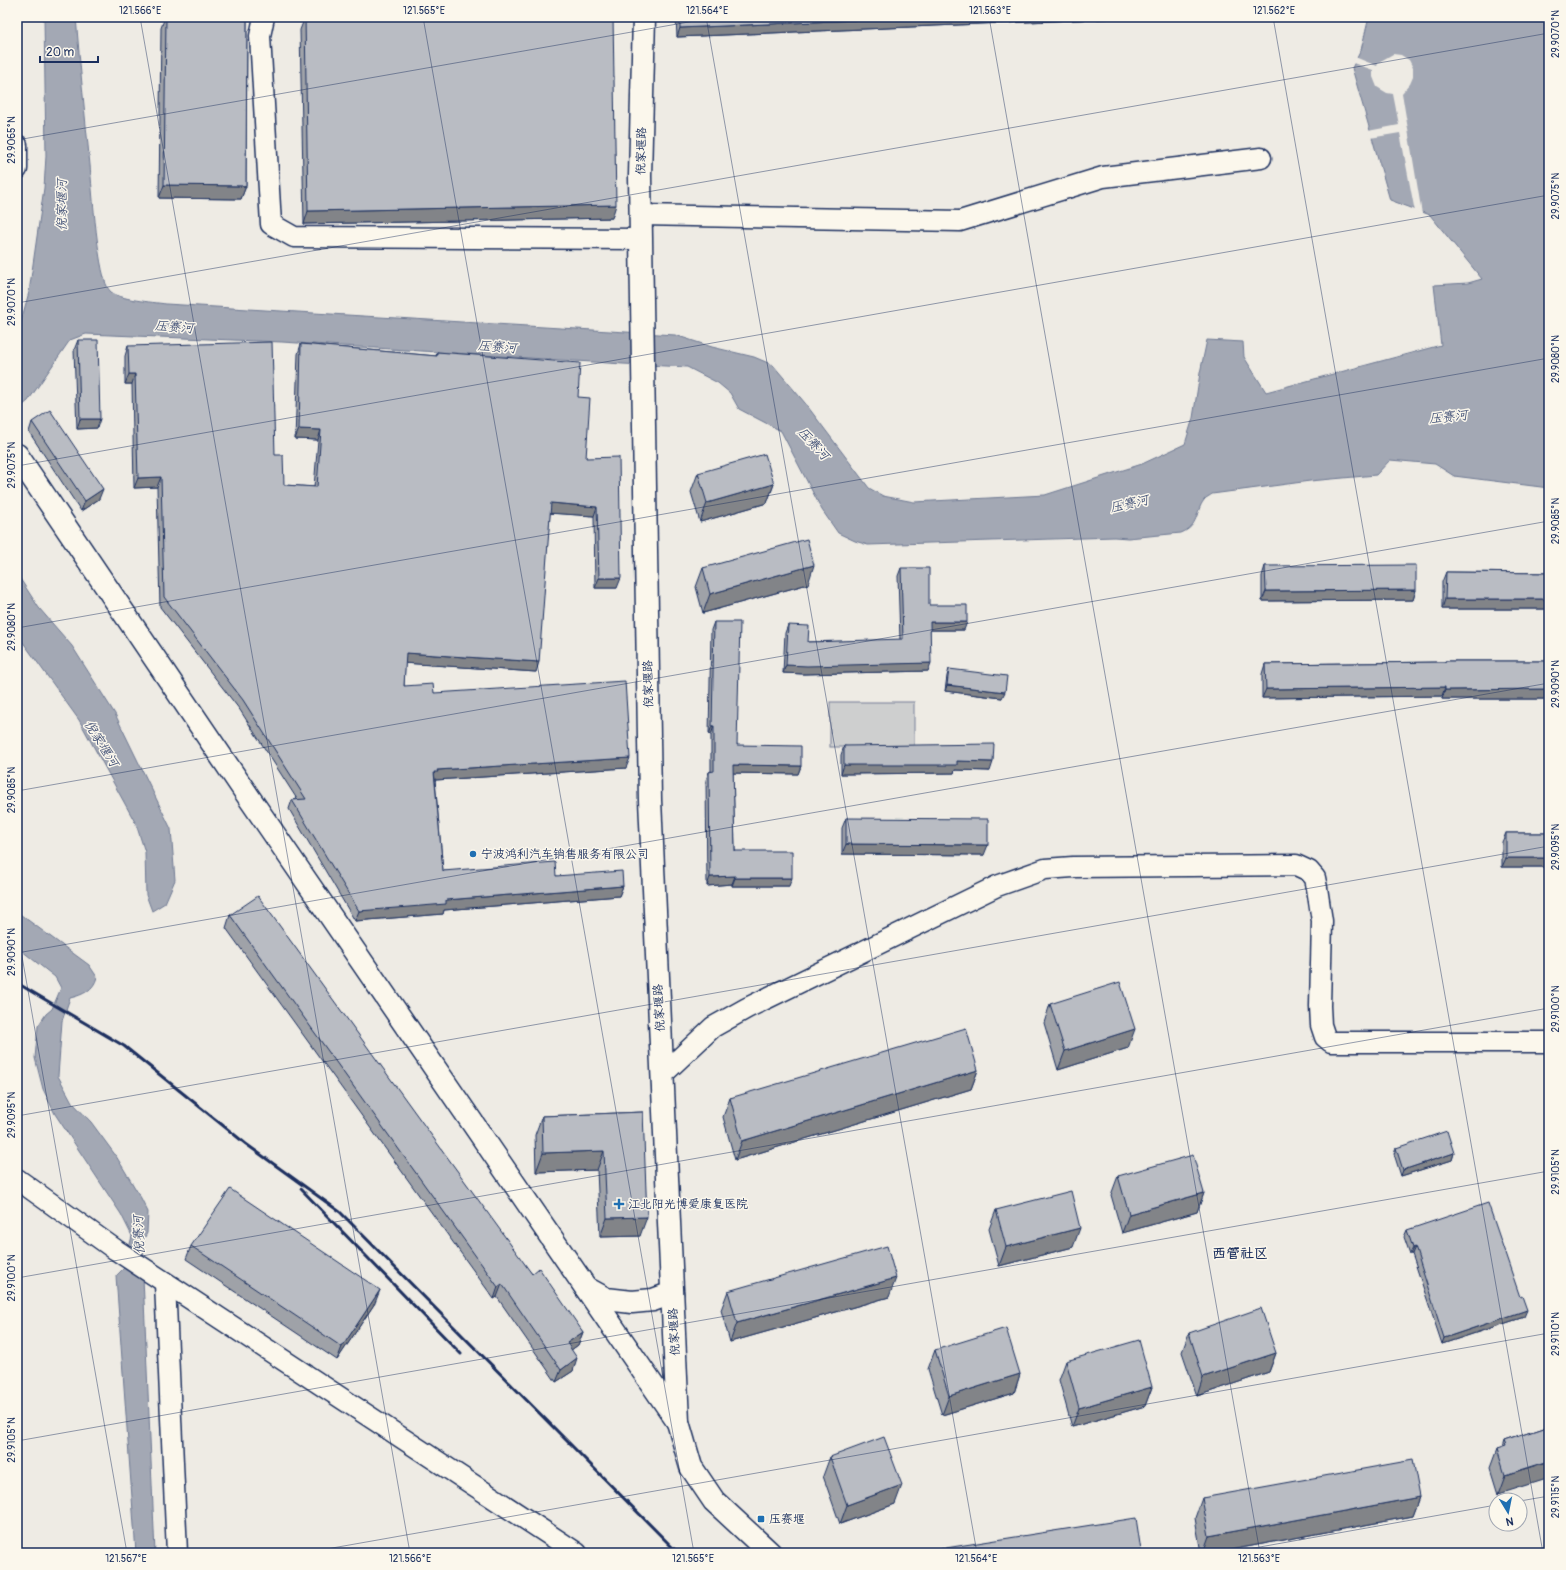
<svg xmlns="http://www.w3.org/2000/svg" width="1566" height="1570" font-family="Pangolin,'LXGW WenKai TC',sans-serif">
<rect width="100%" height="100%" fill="#eeebe4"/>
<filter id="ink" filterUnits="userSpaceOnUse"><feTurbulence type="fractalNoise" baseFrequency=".025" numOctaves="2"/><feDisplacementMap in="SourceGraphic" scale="8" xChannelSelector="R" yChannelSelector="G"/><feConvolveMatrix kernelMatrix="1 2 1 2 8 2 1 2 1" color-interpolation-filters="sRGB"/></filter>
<g filter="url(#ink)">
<rect fill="#cecfcf" stroke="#747f96" x="830" y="702" width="84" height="45"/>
<g fill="#a3a8b4" stroke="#6d7892">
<path d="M 44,17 L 76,17 C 80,67 85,116 90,165 C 92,186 98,280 110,291 C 119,300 152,302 166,304 L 675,335 L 712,347 L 754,357 L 773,365 L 805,403 L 869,488 L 883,496 L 914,502 L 1045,495 L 1142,464 L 1185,444 L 1193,418 L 1200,373 L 1207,340 L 1243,342 L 1244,357 L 1266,392 L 1441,345 L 1434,285 L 1468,283 L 1482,279 L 1430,215 L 1390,200 L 1352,68 L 1361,50 L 1369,17 L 1549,17 L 1549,488 L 1454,476 L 1435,464 L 1390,460 L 1376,475 L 1310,481 L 1212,494 C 1210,496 1206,497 1204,500 C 1195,512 1199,526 1181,533 L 1128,538 L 1114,537 L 868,545 L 855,541 L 838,533 L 822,510 L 781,431 L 739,409 L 730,393 L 718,383 L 687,367 L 623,364 L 282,342 L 86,334 L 70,340 L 28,401 L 17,410 L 17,336 L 29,292 L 44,188 L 46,156 Z"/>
<path d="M 17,574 L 39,608 L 72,646 L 115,714 L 171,829 L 175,880 L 165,903 L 152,911 L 146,895 L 145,852 L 136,824 L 79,720 L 17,634 Z"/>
<path d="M 17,912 L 89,965 L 97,977 C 94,990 83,995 70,998 L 62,1021 L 58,1076 L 72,1102 L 91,1122 L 116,1156 L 141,1198 L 148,1212 L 147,1233 L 144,1239 L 143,1277 L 155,1553 L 136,1553 L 116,1276 L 124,1268 L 132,1236 L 121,1214 L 55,1114 L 43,1089 L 35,1058 L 38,1026 L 46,1014 L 52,1009 L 61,988 L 55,977 L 17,947 Z"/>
</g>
<path fill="#eeebe4" d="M 1393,54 L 1401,55 L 1409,60 L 1413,68 L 1413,77 L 1410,84 L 1402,93 L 1422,214 L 1415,212 L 1400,133 L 1370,138 L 1368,131 L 1399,125 L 1393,94 L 1387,93 L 1377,87 L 1373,77 L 1373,70 L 1353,63 L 1355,57 L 1377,66 L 1379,62 Z"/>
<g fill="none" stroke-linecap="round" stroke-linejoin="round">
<defs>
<g id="minor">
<path d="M 264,17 L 260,36 L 271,224 L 294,237 L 641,239"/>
<path d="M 17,145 L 17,169"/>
<path d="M 641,215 L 960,221 L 1103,177 L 1261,158"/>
<path d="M 662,1075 L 713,1027 L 747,1008 L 997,886 L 1045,869 L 1073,867 L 1296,865 L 1309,871 L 1315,878 L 1317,888 L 1322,921 L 1320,1006 L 1321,1025 L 1325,1037 L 1331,1042 L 1549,1042"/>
<path d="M 17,1179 L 116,1250 L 577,1553"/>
<path d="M 165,1283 L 177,1553"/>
</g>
<g id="tertiary">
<path d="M 17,455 L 250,799 L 678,1422"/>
<path d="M 586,1288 L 606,1299 L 632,1302 L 653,1300 L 672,1293"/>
</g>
<path id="secondary" d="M 644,17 L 640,176 L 650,800 L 678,1422 L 691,1467 L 714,1501 L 770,1553"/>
</defs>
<use href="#minor" stroke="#1b2f5e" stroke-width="23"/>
<use href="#tertiary" stroke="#1b2f5e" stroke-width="25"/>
<use href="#secondary" stroke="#1b2f5e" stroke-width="25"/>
<use href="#minor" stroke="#fbf7ec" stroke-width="20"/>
<use href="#tertiary" stroke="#fbf7ec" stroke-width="22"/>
<use href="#secondary" stroke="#fbf7ec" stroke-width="22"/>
<g stroke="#1b2f5e" stroke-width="3">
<path d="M 17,983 L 124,1046 L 246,1144 L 340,1212 L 678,1553"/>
<path d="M 301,1189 L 461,1354"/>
</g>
</g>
<g fill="#9fa2a8" stroke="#1b2f5e">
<path d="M 165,17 L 247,17 L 246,186 L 241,199 L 159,198 L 161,28 Z"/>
<path d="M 305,17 L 612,218 L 304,224 L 300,30 Z"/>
<path d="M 676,17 L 1144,17 L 677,37 Z"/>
<path d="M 78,340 L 97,428 L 77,429 L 74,350 Z"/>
<path d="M 301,344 L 436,356 L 437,352 L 578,397 L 586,458 L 617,588 L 595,588 L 594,516 L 550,513 L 536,672 L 405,663 L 404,686 L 434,693 L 626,768 L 435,780 L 443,871 L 556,876 L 623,886 L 619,896 L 444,910 L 443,914 L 355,921 L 289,809 L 292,800 L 297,799 L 240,710 L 160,607 L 157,487 L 134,488 L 132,384 L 125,384 L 125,356 L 128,346 L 275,455 L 284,485 L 314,487 L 318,440 L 295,439 L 298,354 Z"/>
<path d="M 32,422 L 99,499 L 81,511 L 29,432 Z"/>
<path d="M 698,473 L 774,484 L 767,503 L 700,522 L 691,492 Z"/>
<path d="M 1265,566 L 1416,590 L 1413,600 L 1262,601 L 1262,576 Z"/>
<path d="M 703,568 L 808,584 L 703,613 L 696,587 Z"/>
<path d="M 901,568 L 929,605 L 964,630 L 930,630 L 928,671 L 804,674 L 783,673 L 785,633 L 788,625 L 808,642 L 900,640 L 898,576 Z"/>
<path d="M 1446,572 L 1549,573 L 1549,609 L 1442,609 L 1442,582 Z"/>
<path d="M 714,622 L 737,745 L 801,766 L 798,774 L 733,773 L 735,851 L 789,886 L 732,886 L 732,884 L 707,886 L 706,780 L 709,772 L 711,771 L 711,735 L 709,734 L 711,630 Z"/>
<path d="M 1445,661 L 1549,661 L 1549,699 L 1442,699 L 1442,696 L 1262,698 L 1262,674 L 1265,664 L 1445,662 Z"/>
<path d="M 949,669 L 1002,698 L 945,691 L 947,676 Z"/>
<path d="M 844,746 L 990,771 L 955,770 L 954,773 L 841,774 L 841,755 Z"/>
<path d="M 846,818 L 984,855 L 842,854 L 842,828 Z"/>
<path d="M 1506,833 L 1549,833 L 1549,867 L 1502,867 L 1502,842 Z"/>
<path d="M 230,915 L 532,1274 L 583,1332 L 578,1345 L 571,1350 L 573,1371 L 556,1382 L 497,1297 L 494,1299 L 226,928 Z"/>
<path d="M 1050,1004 L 1128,1048 L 1058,1070 L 1044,1023 Z"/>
<path d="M 978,1070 L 971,1089 L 735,1160 L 723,1117 L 730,1098 Z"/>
<path d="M 643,1112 L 640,1236 L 600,1237 L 597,1170 L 536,1172 L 535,1135 L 542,1116 Z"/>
<path d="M 1396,1148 L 1454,1153 L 1452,1160 L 1401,1176 L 1394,1154 Z"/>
<path d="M 1118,1176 L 1204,1193 L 1197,1212 L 1122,1233 L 1111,1195 Z"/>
<path d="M 996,1210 L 1073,1247 L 999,1266 L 989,1229 Z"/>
<path d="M 1407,1230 L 1524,1317 L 1442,1344 L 1412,1254 L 1410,1254 L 1404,1237 Z"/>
<path d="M 191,1246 L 375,1303 L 337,1360 L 186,1259 Z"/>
<path d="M 728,1291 L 889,1297 L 730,1342 L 721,1310 Z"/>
<path d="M 1189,1333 L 1276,1353 L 1269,1372 L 1197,1396 L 1182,1352 Z"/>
<path d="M 935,1350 L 1020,1374 L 1014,1393 L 942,1415 L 928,1369 Z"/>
<path d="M 1066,1361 L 1152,1387 L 1145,1406 L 1072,1427 L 1059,1380 Z"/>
<path d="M 1549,1426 L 1498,1494 L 1490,1468 L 1497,1449 L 1502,1448 L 1504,1441 Z"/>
<path d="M 830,1457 L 895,1504 L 840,1524 L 823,1476 Z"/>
<path d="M 1420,1497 L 1413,1516 L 1214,1553 L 1201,1553 L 1195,1518 L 1202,1498 Z"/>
</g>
<g fill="#828488" stroke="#1b2f5e">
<path d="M 923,17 L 1144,17 L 677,37 L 680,28 Z"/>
<path d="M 164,185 L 246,186 L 241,199 L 159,198 Z"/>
<path d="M 616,205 L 612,218 L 304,224 L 308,211 Z"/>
<path d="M 129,374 L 135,374 L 132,384 L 125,384 Z"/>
<path d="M 80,419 L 100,419 L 97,428 L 77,429 Z"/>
<path d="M 299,429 L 321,430 L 318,440 L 295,439 Z"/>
<path d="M 161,477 L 157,487 L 134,488 L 138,478 Z"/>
<path d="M 774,484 L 767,503 L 700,522 L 707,503 Z"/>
<path d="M 103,489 L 99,499 L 81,511 L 85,501 Z"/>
<path d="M 551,503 L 597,507 L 594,516 L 547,513 Z"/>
<path d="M 814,565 L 808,584 L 703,613 L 710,594 Z"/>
<path d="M 599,578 L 621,578 L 617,588 L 595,588 Z"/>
<path d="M 1416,590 L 1413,600 L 1262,601 L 1266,591 Z"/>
<path d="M 1445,599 L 1549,599 L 1549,609 L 1442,609 Z"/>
<path d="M 930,622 L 967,622 L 964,630 L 927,630 Z"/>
<path d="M 406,653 L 539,662 L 536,672 L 402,663 Z"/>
<path d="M 931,663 L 928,671 L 804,674 L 783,673 L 786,665 Z"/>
<path d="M 947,685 L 1005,692 L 1002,698 L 945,691 Z"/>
<path d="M 1445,687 L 1442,696 L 1262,698 L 1266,689 Z"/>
<path d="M 1549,689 L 1549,699 L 1442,699 L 1445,690 Z"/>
<path d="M 712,726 L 714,726 L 711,735 L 709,734 Z"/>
<path d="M 630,758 L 626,768 L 435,780 L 434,772 L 437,770 Z"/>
<path d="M 957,761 L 993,762 L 990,771 L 955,770 L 954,773 L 841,774 L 844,765 Z"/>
<path d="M 733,765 L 801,766 L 798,774 L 730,773 Z"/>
<path d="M 846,844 L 988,845 L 984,855 L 842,854 Z"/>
<path d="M 1506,858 L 1549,858 L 1549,867 L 1502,867 Z"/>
<path d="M 735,876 L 732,884 L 707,886 L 710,877 Z"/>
<path d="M 735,878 L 792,878 L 789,886 L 732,886 Z"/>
<path d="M 623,886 L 619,896 L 444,910 L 443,914 L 355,921 L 359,911 L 446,900 Z"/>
<path d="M 1135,1029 L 1128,1048 L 1058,1070 L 1065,1051 Z"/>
<path d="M 978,1070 L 971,1089 L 735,1160 L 742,1141 Z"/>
<path d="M 604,1151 L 597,1170 L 536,1172 L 543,1153 Z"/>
<path d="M 1454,1153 L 1452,1160 L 1401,1176 L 1403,1170 Z"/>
<path d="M 1204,1193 L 1197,1212 L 1122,1233 L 1129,1214 Z"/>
<path d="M 647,1217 L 640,1236 L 600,1237 L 607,1218 Z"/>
<path d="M 1080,1228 L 1073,1247 L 999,1266 L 1006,1247 Z"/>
<path d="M 1415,1247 L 1412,1254 L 1410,1254 L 1413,1248 Z"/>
<path d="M 896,1278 L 889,1297 L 730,1342 L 737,1323 Z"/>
<path d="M 502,1284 L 497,1297 L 494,1299 L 498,1287 Z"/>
<path d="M 380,1290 L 375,1303 L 337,1360 L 342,1347 Z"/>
<path d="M 1527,1310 L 1524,1317 L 1442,1344 L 1444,1338 Z"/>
<path d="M 583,1332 L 578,1345 L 563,1356 L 567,1343 Z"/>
<path d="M 1276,1353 L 1269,1372 L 1197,1396 L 1203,1377 Z"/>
<path d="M 577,1358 L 573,1371 L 556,1382 L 561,1370 Z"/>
<path d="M 1020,1374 L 1014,1393 L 942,1415 L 949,1396 Z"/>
<path d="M 1152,1387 L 1145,1406 L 1072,1427 L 1079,1408 Z"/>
<path d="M 1549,1461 L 1549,1478 L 1498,1494 L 1505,1475 Z"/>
<path d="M 902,1485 L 895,1504 L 840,1524 L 847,1505 Z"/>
<path d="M 1420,1497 L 1413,1516 L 1214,1553 L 1203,1553 L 1209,1536 Z"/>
<path d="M 1141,1551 L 1140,1553 L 1127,1553 Z"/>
</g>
<g fill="#b9bcc3" stroke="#1b2f5e">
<path d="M 166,17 L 247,17 L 246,186 L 164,185 Z"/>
<path d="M 305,17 L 613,17 L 616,205 L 308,211 Z"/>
<path d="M 680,17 L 923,17 L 680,28 Z"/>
<path d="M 78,340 L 98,340 L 100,419 L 80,419 Z"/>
<path d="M 272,342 L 275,455 L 283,455 L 284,485 L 317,487 L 321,430 L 299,429 L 301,344 L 437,356 L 437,352 L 580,363 L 578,397 L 590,398 L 586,458 L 619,457 L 621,578 L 599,578 L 597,507 L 551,503 L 539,662 L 406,653 L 404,686 L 433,684 L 434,693 L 625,681 L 630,758 L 437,770 L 438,772 L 434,772 L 443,871 L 555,862 L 556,876 L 622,871 L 623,886 L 446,900 L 446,904 L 359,911 L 292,800 L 306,799 L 243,700 L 164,597 L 161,477 L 138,478 L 135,374 L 129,374 L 128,346 Z"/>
<path d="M 50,410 L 103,489 L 85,501 L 32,422 Z"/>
<path d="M 765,454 L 774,484 L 707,503 L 698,473 Z"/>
<path d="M 807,539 L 814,565 L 710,594 L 703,568 Z"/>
<path d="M 1416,565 L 1416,590 L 1266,591 L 1265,566 Z"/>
<path d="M 901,568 L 929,568 L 929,605 L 967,605 L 967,622 L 930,622 L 931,663 L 807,666 L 786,665 L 788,625 L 809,626 L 808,642 L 903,639 Z"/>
<path d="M 1446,572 L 1549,573 L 1549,599 L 1445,599 Z"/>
<path d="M 714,622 L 740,622 L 737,745 L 801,746 L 801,766 L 733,765 L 735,851 L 792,851 L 792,878 L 735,878 L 735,876 L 710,877 L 709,772 L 714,771 L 714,726 L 712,726 Z"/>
<path d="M 1445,661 L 1549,661 L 1549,689 L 1445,690 L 1445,687 L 1266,689 L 1265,664 L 1445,662 Z"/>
<path d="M 949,669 L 1007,676 L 1005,692 L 947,685 Z"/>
<path d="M 994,744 L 993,762 L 957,761 L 957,765 L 844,765 L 844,746 Z"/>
<path d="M 846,818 L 988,819 L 988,845 L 846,844 Z"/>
<rect x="1506" y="833" width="43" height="25"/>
<path d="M 258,896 L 532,1274 L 539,1268 L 583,1332 L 567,1343 L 577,1358 L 561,1370 L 502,1284 L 498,1287 L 230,915 Z"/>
<path d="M 1120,982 L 1135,1029 L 1065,1051 L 1050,1004 Z"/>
<path d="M 966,1028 L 978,1070 L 742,1141 L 730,1098 Z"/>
<path d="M 643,1112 L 647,1217 L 607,1218 L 604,1151 L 543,1153 L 542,1116 Z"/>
<path d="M 1447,1131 L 1454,1153 L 1403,1170 L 1396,1148 Z"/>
<path d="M 1193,1155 L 1204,1193 L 1129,1214 L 1118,1176 Z"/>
<path d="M 230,1189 L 380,1290 L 342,1347 L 191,1246 Z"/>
<path d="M 1071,1191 L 1080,1228 L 1006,1247 L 996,1210 Z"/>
<path d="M 1488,1203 L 1520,1297 L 1522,1296 L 1527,1310 L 1444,1338 L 1415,1247 L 1413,1248 L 1407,1230 Z"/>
<path d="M 887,1246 L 896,1278 L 737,1323 L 728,1291 Z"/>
<path d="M 1261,1308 L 1276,1353 L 1203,1377 L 1189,1333 Z"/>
<path d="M 1006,1328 L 1020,1374 L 949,1396 L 935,1350 Z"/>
<path d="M 1139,1340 L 1152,1387 L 1079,1408 L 1066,1361 Z"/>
<path d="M 1549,1426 L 1549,1461 L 1505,1475 L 1497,1449 L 1506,1446 L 1504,1441 Z"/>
<path d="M 884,1437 L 902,1485 L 847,1505 L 830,1457 Z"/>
<path d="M 1413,1460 L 1420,1497 L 1209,1536 L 1202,1498 Z"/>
<path d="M 1136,1518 L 1141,1551 L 1127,1553 L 934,1553 L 933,1550 Z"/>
</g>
</g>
<path fill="none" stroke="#1b2f5e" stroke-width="1" stroke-opacity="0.45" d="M 140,17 L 410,1553M 423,17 L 694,1553M 706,17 L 977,1553M 989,17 L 1260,1553M 1273,17 L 1543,1553M 17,140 L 717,17M 17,303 L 1549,33M 17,466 L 1549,195M 17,628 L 1549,358M 17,791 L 1549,521M 17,928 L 127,1553M 17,953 L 1549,683M 17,1116 L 1549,846M 17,1278 L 1549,1008M 17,1441 L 1549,1171M 1520,1501 L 1549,1496M 304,1553 L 1549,1333M 1226,1553 L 1496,1505"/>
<g fill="#1f6fb2" stroke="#fbf7ec" stroke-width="1.5">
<circle cx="473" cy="854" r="4"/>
<path d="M617 1198h4v4h4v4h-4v4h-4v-4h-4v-4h4z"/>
<rect x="757" y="1515" width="8" height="8" rx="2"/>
</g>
<g text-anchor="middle" stroke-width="3" stroke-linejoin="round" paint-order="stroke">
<g font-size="12" fill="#1b2f5e" stroke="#fbf7ec">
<text transform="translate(641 151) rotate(-89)" y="4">倪家堰路</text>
<text transform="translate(648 684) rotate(-91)" y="4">倪家堰路</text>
<text transform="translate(659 1008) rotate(-93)" y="4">倪家堰路</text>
<text transform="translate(674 1332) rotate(-93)" y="4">倪家堰路</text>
</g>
<g font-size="12" fill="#1b2f5e" stroke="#fbf7ec" text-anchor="start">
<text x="481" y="858">宁波鸿利汽车销售服务有限公司</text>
<text x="628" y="1208">江北阳光博爱康复医院</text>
<text x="769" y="1523">压赛堰</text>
</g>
<g font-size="13" font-style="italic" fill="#445378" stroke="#fbf7ec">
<text transform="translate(61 205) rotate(-90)" y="5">倪家堰河</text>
<text transform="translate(174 326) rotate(4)" y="5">压赛河</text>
<text transform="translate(497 346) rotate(4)" y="5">压赛河</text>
<text transform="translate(1448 416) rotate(-6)" y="5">压赛河</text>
<text transform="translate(814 443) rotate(47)" y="5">压赛河</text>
<text transform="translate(1129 503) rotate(-13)" y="5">压赛河</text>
<text transform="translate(102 743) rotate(58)" y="5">倪家堰河</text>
<text transform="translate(138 1235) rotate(-93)" y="5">倪赛河</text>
</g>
<g font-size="14" font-weight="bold" fill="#1b2f5e" stroke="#fbf7ec">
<text x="1240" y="1258">西管社区</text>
</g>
</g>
<rect width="1566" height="1570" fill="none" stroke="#fbf7ec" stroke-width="44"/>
<g transform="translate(1508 1512) rotate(170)"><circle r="19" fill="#fbf7ec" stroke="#a1a7b3"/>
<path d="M0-3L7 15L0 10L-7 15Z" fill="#1f6fb2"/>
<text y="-6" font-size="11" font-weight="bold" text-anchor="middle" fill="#1b2f5e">N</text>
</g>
<path d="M40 56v6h58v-6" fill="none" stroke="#1b2f5e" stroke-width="2"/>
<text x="46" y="56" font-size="12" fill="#1b2f5e" stroke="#fbf7ec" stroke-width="3" paint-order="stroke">20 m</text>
<rect x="22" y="22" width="1522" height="1526" fill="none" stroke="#1b2f5e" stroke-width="1.5"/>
<g font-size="10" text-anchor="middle" fill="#1b2f5e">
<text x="140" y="14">121.566°E</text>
<text x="424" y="14">121.565°E</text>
<text x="707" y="14">121.564°E</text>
<text x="990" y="14">121.563°E</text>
<text x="1274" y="14">121.562°E</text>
<text transform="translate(1555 34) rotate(-90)" y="4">29.9070°N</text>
<text transform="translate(11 140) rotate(-90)" y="4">29.9065°N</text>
<text transform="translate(1555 196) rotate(-90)" y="4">29.9075°N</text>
<text transform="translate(11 302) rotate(-90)" y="4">29.9070°N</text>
<text transform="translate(1555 359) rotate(-90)" y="4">29.9080°N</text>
<text transform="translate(11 465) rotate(-90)" y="4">29.9075°N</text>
<text transform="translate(1555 521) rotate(-90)" y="4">29.9085°N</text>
<text transform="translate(11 627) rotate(-90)" y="4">29.9080°N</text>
<text transform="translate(1555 684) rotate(-90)" y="4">29.9090°N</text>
<text transform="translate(11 790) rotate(-90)" y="4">29.9085°N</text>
<text transform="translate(1555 847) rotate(-90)" y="4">29.9095°N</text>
<text transform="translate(11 952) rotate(-90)" y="4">29.9090°N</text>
<text transform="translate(1555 1009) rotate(-90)" y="4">29.9100°N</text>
<text transform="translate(11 1115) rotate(-90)" y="4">29.9095°N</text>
<text transform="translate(1555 1172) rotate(-90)" y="4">29.9105°N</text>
<text transform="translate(11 1278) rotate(-90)" y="4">29.9100°N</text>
<text transform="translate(1555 1334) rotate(-90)" y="4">29.9110°N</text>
<text transform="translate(11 1440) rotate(-90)" y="4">29.9105°N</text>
<text transform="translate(1555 1497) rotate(-90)" y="4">29.9115°N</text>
<text x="126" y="1562">121.567°E</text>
<text x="410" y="1562">121.566°E</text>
<text x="693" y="1562">121.565°E</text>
<text x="976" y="1562">121.564°E</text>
<text x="1259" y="1562">121.563°E</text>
</g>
</svg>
